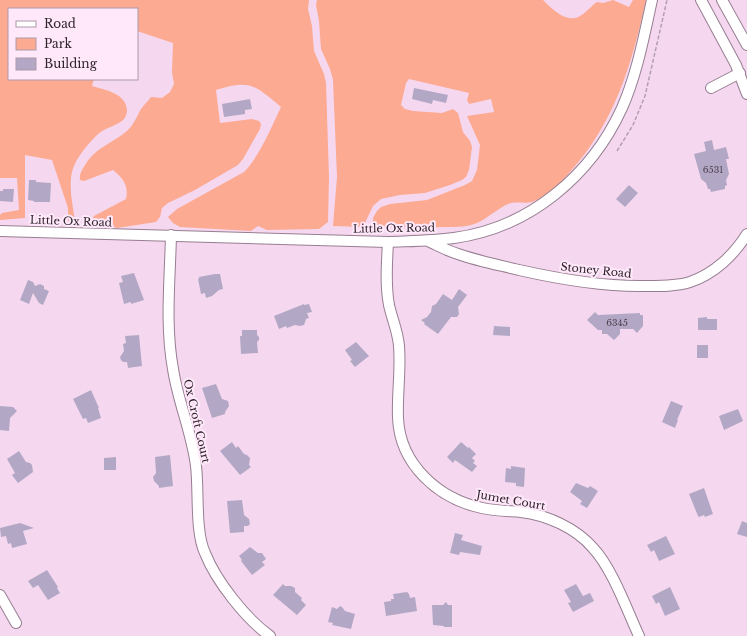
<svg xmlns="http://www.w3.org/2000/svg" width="747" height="636" font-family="'Libre Baskerville',serif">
<rect width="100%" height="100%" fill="#f5d8ef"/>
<g fill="#fcaa91">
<path d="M 0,0 L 309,0 L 308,9 L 312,26 L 314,51 L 324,74 L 326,83 L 329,177 L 328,222 L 319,229 L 267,230 L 258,226 L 251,231 L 180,227 L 173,223 L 168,217 L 177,209 L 244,172 C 259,157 272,126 281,107 C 254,85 251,79 216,90 L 220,123 L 252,119 L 259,121 L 261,124 L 260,129 L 243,159 L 238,165 L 195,190 L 168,203 L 162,208 L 160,217 L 156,222 L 117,228 L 92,220 L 94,216 L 126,199 C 129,186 123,178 113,170 L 84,181 L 80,180 C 79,174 82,170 85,165 C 97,146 112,144 128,130 C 134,124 137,116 141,109 C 144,105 148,101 151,97 L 162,98 L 170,92 L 174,84 L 172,72 L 173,43 L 137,31 L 137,9 L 9,9 L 9,79 L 94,79 L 92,86 C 105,90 126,93 127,110 C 127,114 125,119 122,121 C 115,126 105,128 98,134 C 89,143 79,154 74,166 C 67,181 73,206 75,221 L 68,221 L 68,208 L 52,160 L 25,155 L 25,218 L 0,220 L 0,215 L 2,213 L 19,210 L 17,178 L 0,178 Z"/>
<path d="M 317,0 L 543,0 C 552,9 567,24 580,16 C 587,12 591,6 597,2 L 603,3 L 613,0 L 629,7 L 633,0 L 646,0 C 632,64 615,122 570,172 C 560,183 546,197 532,202 C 525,204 516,201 508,204 C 497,209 488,218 477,223 C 468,227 457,227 447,227 C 424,228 401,227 378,226 L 373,225 L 373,218 L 377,211 L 381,207 L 390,204 L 427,200 L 465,185 L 472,181 L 477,170 L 480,145 L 467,116 L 494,112 L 491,99 L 469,104 L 467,100 L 469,93 L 409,79 L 406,83 L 401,105 L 405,109 L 413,111 L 442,113 L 453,109 L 458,113 L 463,132 L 470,141 L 472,147 L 469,170 L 466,177 L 462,180 L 450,185 L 425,193 L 400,195 L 381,199 L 373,206 L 363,227 L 333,226 L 337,177 L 333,80 L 330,69 L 321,49 L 319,21 L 316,5 Z"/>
</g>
<g fill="#b2a8c6">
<path d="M 414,88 L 448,95 L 446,103 L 433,100 L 432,104 L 412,99 Z"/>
<path d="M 250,99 L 252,109 L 245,110 L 245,114 L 224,117 L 222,104 Z"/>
<path d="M 712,140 L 714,150 L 726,147 L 729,159 L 726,159 L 729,174 L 726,180 L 727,185 L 725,186 L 725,189 L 711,192 L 710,189 L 708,189 L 706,183 L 701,179 L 694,154 L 706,151 L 704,142 Z"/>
<path d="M 29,180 L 36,180 L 36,182 L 51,183 L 50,202 L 34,202 L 34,201 L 28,200 Z"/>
<path d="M 629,185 L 638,193 L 625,207 L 616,199 Z"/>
<path d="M 3,189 L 14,189 L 13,202 L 0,201 L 0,191 L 3,191 Z"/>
<path d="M 134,273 L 144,300 L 131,304 L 131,302 L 124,304 L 119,283 L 123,282 L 121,276 Z"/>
<path d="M 215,274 L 220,274 L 223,289 L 219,290 L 212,296 L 206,298 L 205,293 L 201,294 L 198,279 L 199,279 L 199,277 Z"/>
<path d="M 28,280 L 33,282 L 35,286 L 40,284 L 44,286 L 44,289 L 49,291 L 43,305 L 39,303 L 33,293 L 29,304 L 20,300 Z"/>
<path d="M 459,289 L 467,295 L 458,307 L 459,314 L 457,317 L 451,317 L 438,334 L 424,324 L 425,323 L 421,320 L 427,317 L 431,312 L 432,306 L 436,304 L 443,294 L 452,300 Z"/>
<path d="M 304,304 L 304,305 L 309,304 L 312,312 L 307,313 L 309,318 L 306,319 L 304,325 L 300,326 L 295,325 L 287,328 L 286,326 L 279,329 L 274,316 Z"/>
<path d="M 595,312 L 598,315 L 640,313 L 640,315 L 643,315 L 643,326 L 637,333 L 633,329 L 620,329 L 620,334 L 614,340 L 607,334 L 602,334 L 602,330 L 598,330 L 587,320 Z"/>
<path d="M 707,317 L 707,319 L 717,319 L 717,330 L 698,330 L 698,318 Z"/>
<path d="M 494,326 L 510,327 L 510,336 L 493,335 Z"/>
<path d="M 242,330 L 257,330 L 257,335 L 259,337 L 259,340 L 257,342 L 258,353 L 241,354 L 240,336 L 242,336 Z"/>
<path d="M 139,335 L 142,366 L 128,368 L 127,362 L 123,362 L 121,360 L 120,357 L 124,351 L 123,344 L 126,343 L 125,336 Z"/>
<path d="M 356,342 L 369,356 L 355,367 L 350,361 L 352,360 L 345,350 Z"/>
<rect x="697" y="345" width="11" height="13"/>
<path d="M 216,384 L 222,399 L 228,401 L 229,406 L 225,412 L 225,414 L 212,418 L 202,388 Z"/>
<path d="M 91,390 L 99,408 L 98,408 L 101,418 L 88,423 L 86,418 L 83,419 L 73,399 Z"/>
<path d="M 671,401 L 683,406 L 677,420 L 678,420 L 675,428 L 662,422 Z"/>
<path d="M 0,406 L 13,407 L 17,411 L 10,418 L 9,431 L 0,430 Z"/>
<path d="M 738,409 L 743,421 L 724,430 L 719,416 Z"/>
<path d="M 232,442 L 236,448 L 238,446 L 244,454 L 247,455 L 250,458 L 249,465 L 251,467 L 240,475 L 220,451 Z"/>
<path d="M 461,442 L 468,448 L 469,447 L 476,454 L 472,458 L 475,461 L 473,463 L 477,466 L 472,472 L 455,460 L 453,463 L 447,457 Z"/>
<path d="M 19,451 L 26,462 L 30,463 L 32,465 L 33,472 L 18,483 L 12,475 L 15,473 L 7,459 Z"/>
<path d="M 170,455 L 173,486 L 159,488 L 159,486 L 154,481 L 153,477 L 156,473 L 155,457 Z"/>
<path d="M 116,457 L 116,470 L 104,470 L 104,458 Z"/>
<path d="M 511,466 L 525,468 L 524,487 L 516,486 L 516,483 L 505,482 L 506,468 L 511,469 Z"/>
<path d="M 576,483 L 588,488 L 590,486 L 598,491 L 587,508 L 580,504 L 582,501 L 570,492 Z"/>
<path d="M 704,488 L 713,514 L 705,517 L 704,515 L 699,517 L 698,516 L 689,494 Z"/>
<path d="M 242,500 L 244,515 L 249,519 L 250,524 L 248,526 L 244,526 L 244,532 L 230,533 L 227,501 Z"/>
<path d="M 742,521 L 747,523 L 747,537 L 737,534 Z"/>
<path d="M 20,523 L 34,528 L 23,531 L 27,544 L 12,548 L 11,543 L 8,544 L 6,536 L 1,537 L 0,528 Z"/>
<path d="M 455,533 L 463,535 L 461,540 L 482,546 L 480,555 L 460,552 L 459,555 L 450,553 Z"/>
<path d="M 666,536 L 675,554 L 659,561 L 654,550 L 651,552 L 647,545 Z"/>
<path d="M 250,547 L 258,553 L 262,553 L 266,559 L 262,562 L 265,565 L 252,575 L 241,561 L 242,560 L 239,556 Z"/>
<path d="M 47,570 L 58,587 L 57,588 L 60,593 L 48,600 L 38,585 L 33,588 L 28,581 Z"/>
<path d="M 283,584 L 285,586 L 291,586 L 295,588 L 295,592 L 302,598 L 301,600 L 306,605 L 297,615 L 273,595 Z"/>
<path d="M 576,584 L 583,596 L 590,593 L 594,601 L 573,612 L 568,603 L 571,602 L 564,590 Z"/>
<path d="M 670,587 L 680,609 L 665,616 L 659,602 L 656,604 L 652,596 Z"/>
<path d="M 407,592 L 409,594 L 410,598 L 415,597 L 417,611 L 386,616 L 384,602 L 391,601 L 391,599 L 394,599 L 393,594 Z"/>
<path d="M 446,602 L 448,605 L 452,605 L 452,627 L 444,627 L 444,626 L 433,625 L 432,605 L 443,605 Z"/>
<path d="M 340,606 L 342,607 L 345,611 L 355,614 L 351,629 L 332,625 L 333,623 L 328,622 L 332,607 L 337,609 Z"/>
</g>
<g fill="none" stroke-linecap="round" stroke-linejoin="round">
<defs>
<g id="minor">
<path d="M 701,0 L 736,65 L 747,94"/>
<path d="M 722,0 L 747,45"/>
<path d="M 711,88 L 740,73"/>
<path d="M 0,231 L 388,242 C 410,241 432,241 454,238 C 529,228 591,176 622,108 C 637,74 644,36 652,0"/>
<path d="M 171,235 C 170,280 165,325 173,369 C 178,402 192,433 196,466 C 199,491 195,532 205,553 C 216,581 246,619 270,636"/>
<path d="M 388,242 C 387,262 385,284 389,305 C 392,319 398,332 399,346 C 401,370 397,394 398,418 C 400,465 439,499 482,508 C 495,511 509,511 521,512 C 547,515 576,528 593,548 C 612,568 627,610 639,636"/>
<path d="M 430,242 C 439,246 448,251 458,254 C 478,261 499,265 519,270 C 559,279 598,286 639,286 C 655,286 674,287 690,282 C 714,274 734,255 747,234"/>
<path d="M 0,595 L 16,623"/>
</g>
</defs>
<use href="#minor" stroke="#977e92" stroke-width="12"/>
<path stroke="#b59eb0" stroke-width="1.5" stroke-dasharray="4 2" stroke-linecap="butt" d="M 617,151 L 633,125 L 645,96 L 667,0"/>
<use href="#minor" stroke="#fff" stroke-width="10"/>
</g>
<g text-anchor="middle" stroke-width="4" stroke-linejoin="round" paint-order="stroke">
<g font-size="9" fill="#4f4552">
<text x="713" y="173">6531</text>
<text x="617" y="326">6345</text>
</g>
<g font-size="11" fill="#2e242c" stroke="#ffe8fa">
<text transform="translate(71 221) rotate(2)" y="4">Little Ox Road</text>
<text transform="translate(394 228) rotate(-1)" y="4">Little Ox Road</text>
<text transform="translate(596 270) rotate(6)" y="4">Stoney Road</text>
<text transform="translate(197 421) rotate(77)" y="4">Ox Croft Court</text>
<text transform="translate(511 500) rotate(10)" y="4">Jumet Court</text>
</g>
</g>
<rect x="8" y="8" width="130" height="72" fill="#ffe8fa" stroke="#ab9aa8"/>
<rect x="16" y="21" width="20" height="6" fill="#ffffff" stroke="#ab9aa8"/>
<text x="44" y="28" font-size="12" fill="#2e242c">Road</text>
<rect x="16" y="38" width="20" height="12" fill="#fcaa91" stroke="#ab9aa8"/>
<text x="44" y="48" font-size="12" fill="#2e242c">Park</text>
<rect x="16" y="58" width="20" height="12" fill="#b2a8c6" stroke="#ab9aa8"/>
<text x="44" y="68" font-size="12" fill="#2e242c">Building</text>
</svg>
